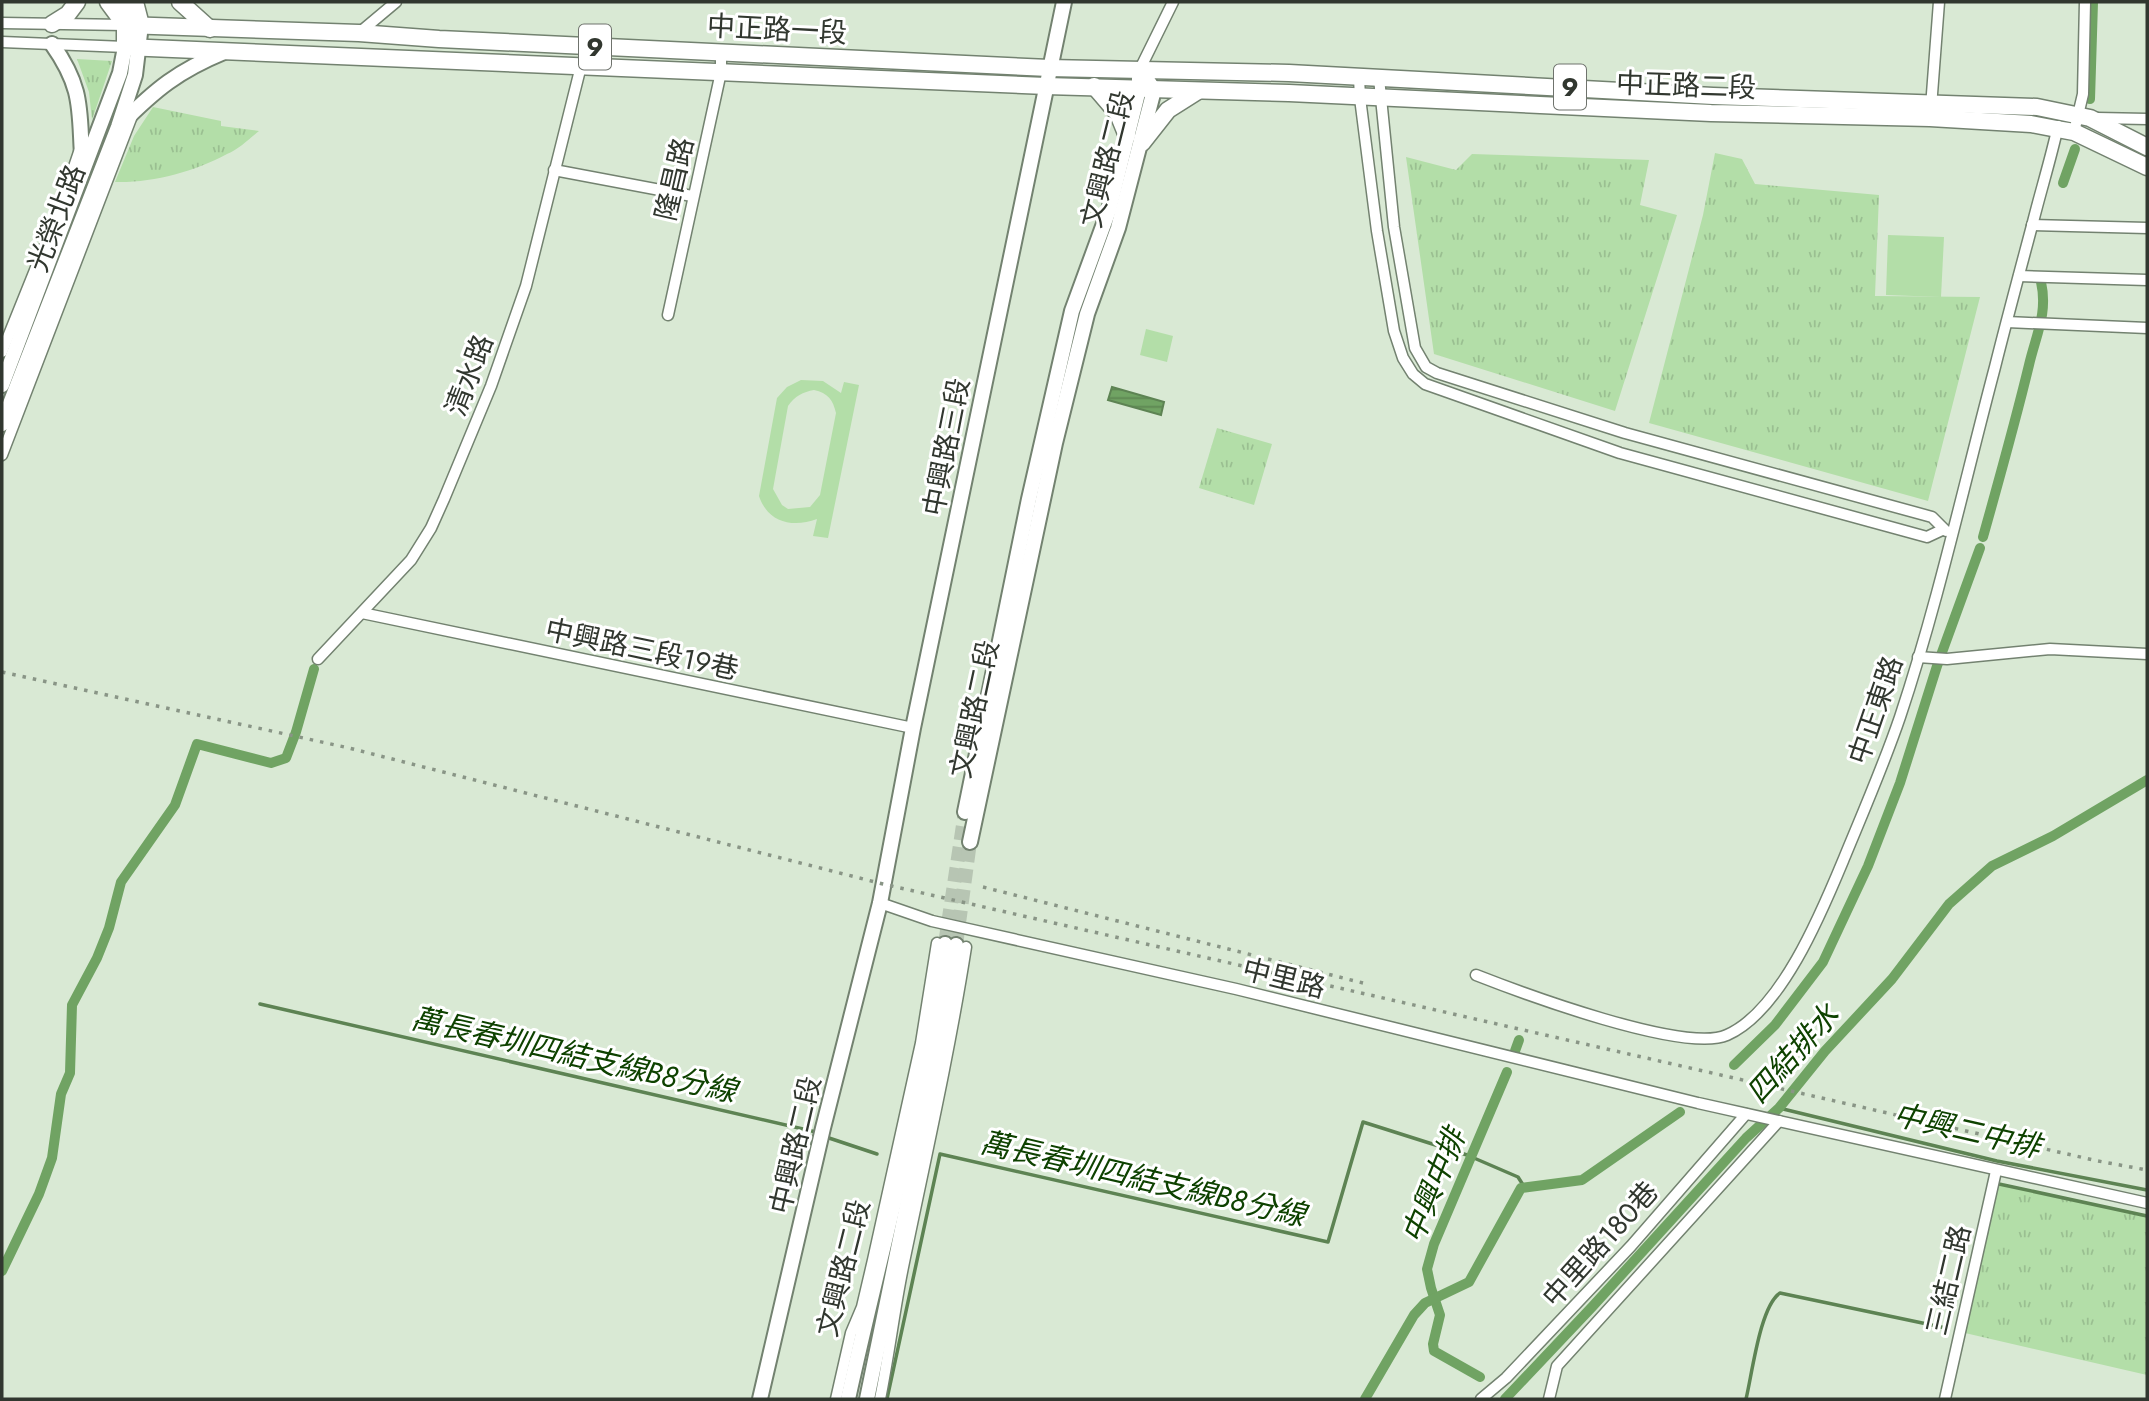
<svg xmlns="http://www.w3.org/2000/svg" width="2149" height="1401" font-family="Jost,'Noto Sans TC',sans-serif">
<defs>
<pattern id="grass-tufts" width="24" height="20" patternUnits="userSpaceOnUse" patternTransform="scale(1.75)"><rect width="24" height="20" fill="#b3dea8"/><path d="M3 7l-1-3M5 7V3M7 7l1-3M15 17l-1-3M17 17v-4M19 17l1-3" fill="none" stroke="#9abf91"/></pattern>
<pattern id="water-rules" width="6" height="5" patternUnits="userSpaceOnUse" patternTransform="scale(1.75)"><rect width="6" height="5" fill="#70a363"/><path d="M0 2.5h6" fill="none" stroke="#5d8652"/></pattern>
</defs>
<rect width="100%" height="100%" fill="#d9e9d4"/>
<g fill="url(#grass-tufts)">
<path d="M 77,59 L 112,61 L 92,120 L 89,92 Z"/>
<path d="M 153,107 L 221,121 L 221,126 L 259,131 C 249,139 239,149 227,154 C 193,172 153,183 115,182 L 134,136 Z"/>
<path d="M 1715,153 L 1742,159 L 1755,184 L 1879,195 L 1875,296 L 1980,297 L 1928,501 L 1649,423 L 1703,215 Z"/>
<path d="M 1472,154 L 1649,160 L 1640,205 L 1677,215 L 1615,411 L 1434,354 L 1406,157 L 1456,170 Z"/>
<path d="M 1217,428 L 1272,444 L 1254,505 L 1199,488 Z"/>
<path d="M 1999,1185 L 2147,1217 L 2147,1375 L 1965,1333 Z"/>
</g>
<g fill="#b3dea8" fill-rule="evenodd">
<path d="M 1888,235 L 1944,237 L 1941,297 L 1886,295 Z"/>
<path d="M 1146,329 L 1173,336 L 1167,362 L 1140,355 Z"/>
<path d="M 801,380 L 823,381 L 841,393 L 844,382 L 859,385 L 828,538 L 813,536 L 817,519 C 793,528 768,523 759,496 L 777,398 L 787,387 ZM 814,390 C 828,393 833,400 836,413 L 820,495 L 810,507 L 788,509 L 782,505 L 773,489 L 788,406 C 795,396 803,392 814,390 Z"/>
</g>
<path fill="url(#water-rules)" stroke="#5d8353" stroke-width="2" d="M 1112,387 L 1164,402 L 1161,415 L 1108,400 Z"/>
<g fill="none" stroke-linecap="round" stroke-linejoin="round">
<g stroke="#5d8353" stroke-width="3.5">
<path d="M 2093,2 L 2094,2"/>
<path d="M 260,1004 L 816,1132"/>
<path d="M 1779,1108 L 1997,1161 L 2147,1190"/>
<path d="M 826,1137 L 877,1154"/>
<path d="M 1999,1184 L 2147,1216"/>
<path d="M 887,1399 L 940,1154 L 1328,1242 L 1363,1122 L 1467,1155 L 1518,1177 L 1525,1188"/>
<path d="M 1746,1399 C 1752,1375 1760,1306 1780,1293 L 1946,1328"/>
</g>
<g stroke="#70a363" stroke-width="10">
<path d="M 2090,99 L 2093,2"/>
<path d="M 2063,183 L 2075,149"/>
<path d="M 1983,537 C 1999,480 2015,423 2029,365 C 2036,335 2048,313 2041,282"/>
<path d="M 1515,1051 L 1519,1040"/>
<path d="M 1734,1065 L 1775,1025 L 1823,962 L 1868,866 L 1900,783 L 1937,666 L 1980,548"/>
<path d="M 2,1271 L 39,1194 L 52,1158 L 61,1094 L 70,1073 L 72,1005 L 97,958 L 109,928 L 121,882 L 175,805 L 197,744 L 271,763 L 286,758 L 296,732 L 314,669"/>
<path d="M 1480,1377 L 1434,1351 L 1433,1344 L 1440,1315 L 1431,1288 L 1427,1269 L 1434,1244 L 1507,1072"/>
<path d="M 1365,1399 L 1414,1315 L 1425,1303 L 1469,1282 L 1521,1188 L 1582,1180 L 1680,1112"/>
<path d="M 1505,1399 L 1592,1307 L 1746,1138 L 1779,1108 L 1825,1051 L 1892,979 L 1949,904 L 1992,866 L 2053,836 L 2147,780"/>
</g>
<g stroke="#b7c5b3" stroke-width="14" stroke-dasharray="14 7" stroke-linecap="butt">
<path d="M 945,944 L 965,812"/>
<path d="M 956,945 L 970,842"/>
</g>
<defs>
<g id="street">
<path d="M 2,23 L 125,25"/>
<path d="M 359,33 L 396,2"/>
<path d="M 2,42 L 125,47"/>
<path d="M 1140,69 L 1173,2"/>
<path d="M 1359,77 L 1360,98 L 1377,231 L 1394,331 L 1403,358 L 1413,374 L 1425,384 L 1620,453 L 1927,537 L 1942,530"/>
<path d="M 1379,78 L 1394,227 L 1415,348 L 1426,367 L 1437,373 L 1625,433 L 1932,517 L 1946,531"/>
<path d="M 1931,107 L 1939,2"/>
<path d="M 2097,118 L 2147,119"/>
<path d="M 2074,132 L 2083,94 L 2085,2"/>
<path d="M 554,170 L 692,196"/>
<path d="M 2032,225 L 2147,228"/>
<path d="M 2019,276 L 2147,280"/>
<path d="M 668,315 L 721,72 L 721,52"/>
<path d="M 2007,322 L 2147,328"/>
<path d="M 2,352 L 60,208 L 80,149"/>
<path d="M 2,455 L 132,116"/>
<path d="M 362,613 L 913,728"/>
<path d="M 1918,657 L 1947,659 L 2050,649 L 2147,654"/>
<path d="M 318,659 L 411,560 L 431,528 L 444,499 L 491,386 L 526,286 L 581,66"/>
<path d="M 880,903 L 932,921 L 1236,989 L 1698,1103 L 2147,1203"/>
<path d="M 1476,975 C 1522,993 1685,1054 1727,1035 C 1782,1011 1823,909 1845,856 C 1864,810 1884,764 1900,717 C 1938,603 1964,484 1995,367 C 2007,319 2020,271 2033,222 C 2041,190 2051,158 2058,126"/>
<path d="M 836,1399 L 851,1333 L 862,1307 L 873,1260 L 921,1043 L 937,943"/>
<path d="M 880,1399 C 889,1355 894,1311 903,1267 C 925,1160 949,1055 966,947"/>
<path d="M 1481,1399 L 1506,1378 L 1631,1246 L 1746,1114"/>
<path d="M 1549,1399 L 1557,1366 L 1779,1121"/>
<path d="M 1945,1399 L 1996,1171"/>
</g>
<g id="secondary">
<path d="M 52,44 C 86,92 78,113 83,168"/>
<path d="M 121,124 C 156,89 178,71 224,52"/>
<path d="M 2,385 L 120,73 L 125,47"/>
<path d="M 2,424 L 118,127 L 135,75 L 141,25"/>
<path d="M 965,812 L 1029,499 L 1072,311 L 1109,210 L 1139,89 L 1139,78"/>
<path d="M 970,842 L 1055,443 L 1087,314 L 1118,228 L 1154,90 L 1140,69"/>
<path d="M 760,1399 L 823,1128 L 880,903 L 913,728 L 1064,2"/>
<path d="M 848,1399 C 881,1248 924,1098 945,944"/>
<path d="M 867,1399 L 945,1021 L 956,945"/>
</g>
<g id="primary">
<path d="M 108,2 L 125,25"/>
<path d="M 125,2 L 125,47 L 1046,86 L 1289,93 L 1711,113 L 1930,118 L 2031,124 L 2057,129 L 2074,132 L 2147,167"/>
<path d="M 135,2 L 141,25"/>
<path d="M 180,2 L 210,29"/>
<path d="M 52,24 L 68,14 L 77,2"/>
<path d="M 125,25 L 359,33 L 439,39 L 1049,68 L 1289,73 L 1713,96 L 2037,107 L 2090,118 L 2147,147"/>
<path d="M 1094,86 L 1118,114 L 1127,136"/>
<path d="M 1142,143 L 1168,110 L 1198,91"/>
</g>
</defs>
<use href="#street" stroke="#738270" stroke-width="13"/>
<use href="#secondary" stroke="#738270" stroke-width="18"/>
<use href="#primary" stroke="#738270" stroke-width="19"/>
<use href="#street" stroke="#fff" stroke-width="10"/>
<use href="#secondary" stroke="#fff" stroke-width="14"/>
<use href="#primary" stroke="#fff" stroke-width="16"/>
<g stroke="#899586" stroke-width="3.5" stroke-dasharray="3.5 7" stroke-linecap="butt">
<path d="M 2,672 L 349,748 L 883,884 L 2098,1161 L 2147,1170"/>
<path d="M 983,887 L 1363,983"/>
</g>
</g>
<g text-anchor="middle" stroke-width="6" stroke-linejoin="round" paint-order="stroke">
<g fill="#fff" stroke="#6f736d" stroke-width="2">
<rect x="579" y="24.5" width="32" height="45" rx="5"/>
<rect x="1554" y="64.5" width="32" height="45" rx="5"/>
</g>
<g font-size="26" font-weight="bold" fill="#31372f">
<text x="595" y="56">9</text>
<text x="1570" y="96">9</text>
</g>
<g font-size="28" fill="#31372f" stroke="#fff">
<text transform="translate(777 29) rotate(3)" y="10">中正路一段</text>
<text transform="translate(1686 85) rotate(2)" y="10">中正路二段</text>
<text transform="translate(1107 159) rotate(-76)" y="10">文興路二段</text>
<text transform="translate(674 179) rotate(-77)" y="10">隆昌路</text>
<text transform="translate(56 218) rotate(-69)" y="10">光榮北路</text>
<text transform="translate(469 375) rotate(-69)" y="10">清水路</text>
<text transform="translate(946 447) rotate(-79)" y="10">中興路三段</text>
<text transform="translate(642 649) rotate(12)" y="10">中興路三段19巷</text>
<text transform="translate(974 709) rotate(-78)" y="10">文興路二段</text>
<text transform="translate(1875 710) rotate(-71)" y="10">中正東路</text>
<text transform="translate(1284 978) rotate(14)" y="10">中里路</text>
<text transform="translate(795 1145) rotate(-77)" y="10">中興路二段</text>
<text transform="translate(1600 1244) rotate(-48)" y="10">中里路180巷</text>
<text transform="translate(843 1268) rotate(-76)" y="10">文興路二段</text>
<text transform="translate(1948 1280) rotate(-77)" y="10">三結二路</text>
</g>
<g font-size="30" font-style="italic" fill="#0e4200" stroke="#fff">
<text transform="translate(1793 1054) rotate(-48)" y="10">四結排水</text>
<text transform="translate(574 1055) rotate(13)" y="10">萬長春圳四結支線B8分線</text>
<text transform="translate(1967 1131) rotate(13)" y="10">中興二中排</text>
<text transform="translate(1143 1179) rotate(13)" y="10">萬長春圳四結支線B8分線</text>
<text transform="translate(1434 1186) rotate(-68)" y="10">中興中排</text>
</g>
</g>
<rect width="2149" height="1401" fill="none" stroke="#31372f" stroke-width="7"/>
</svg>
